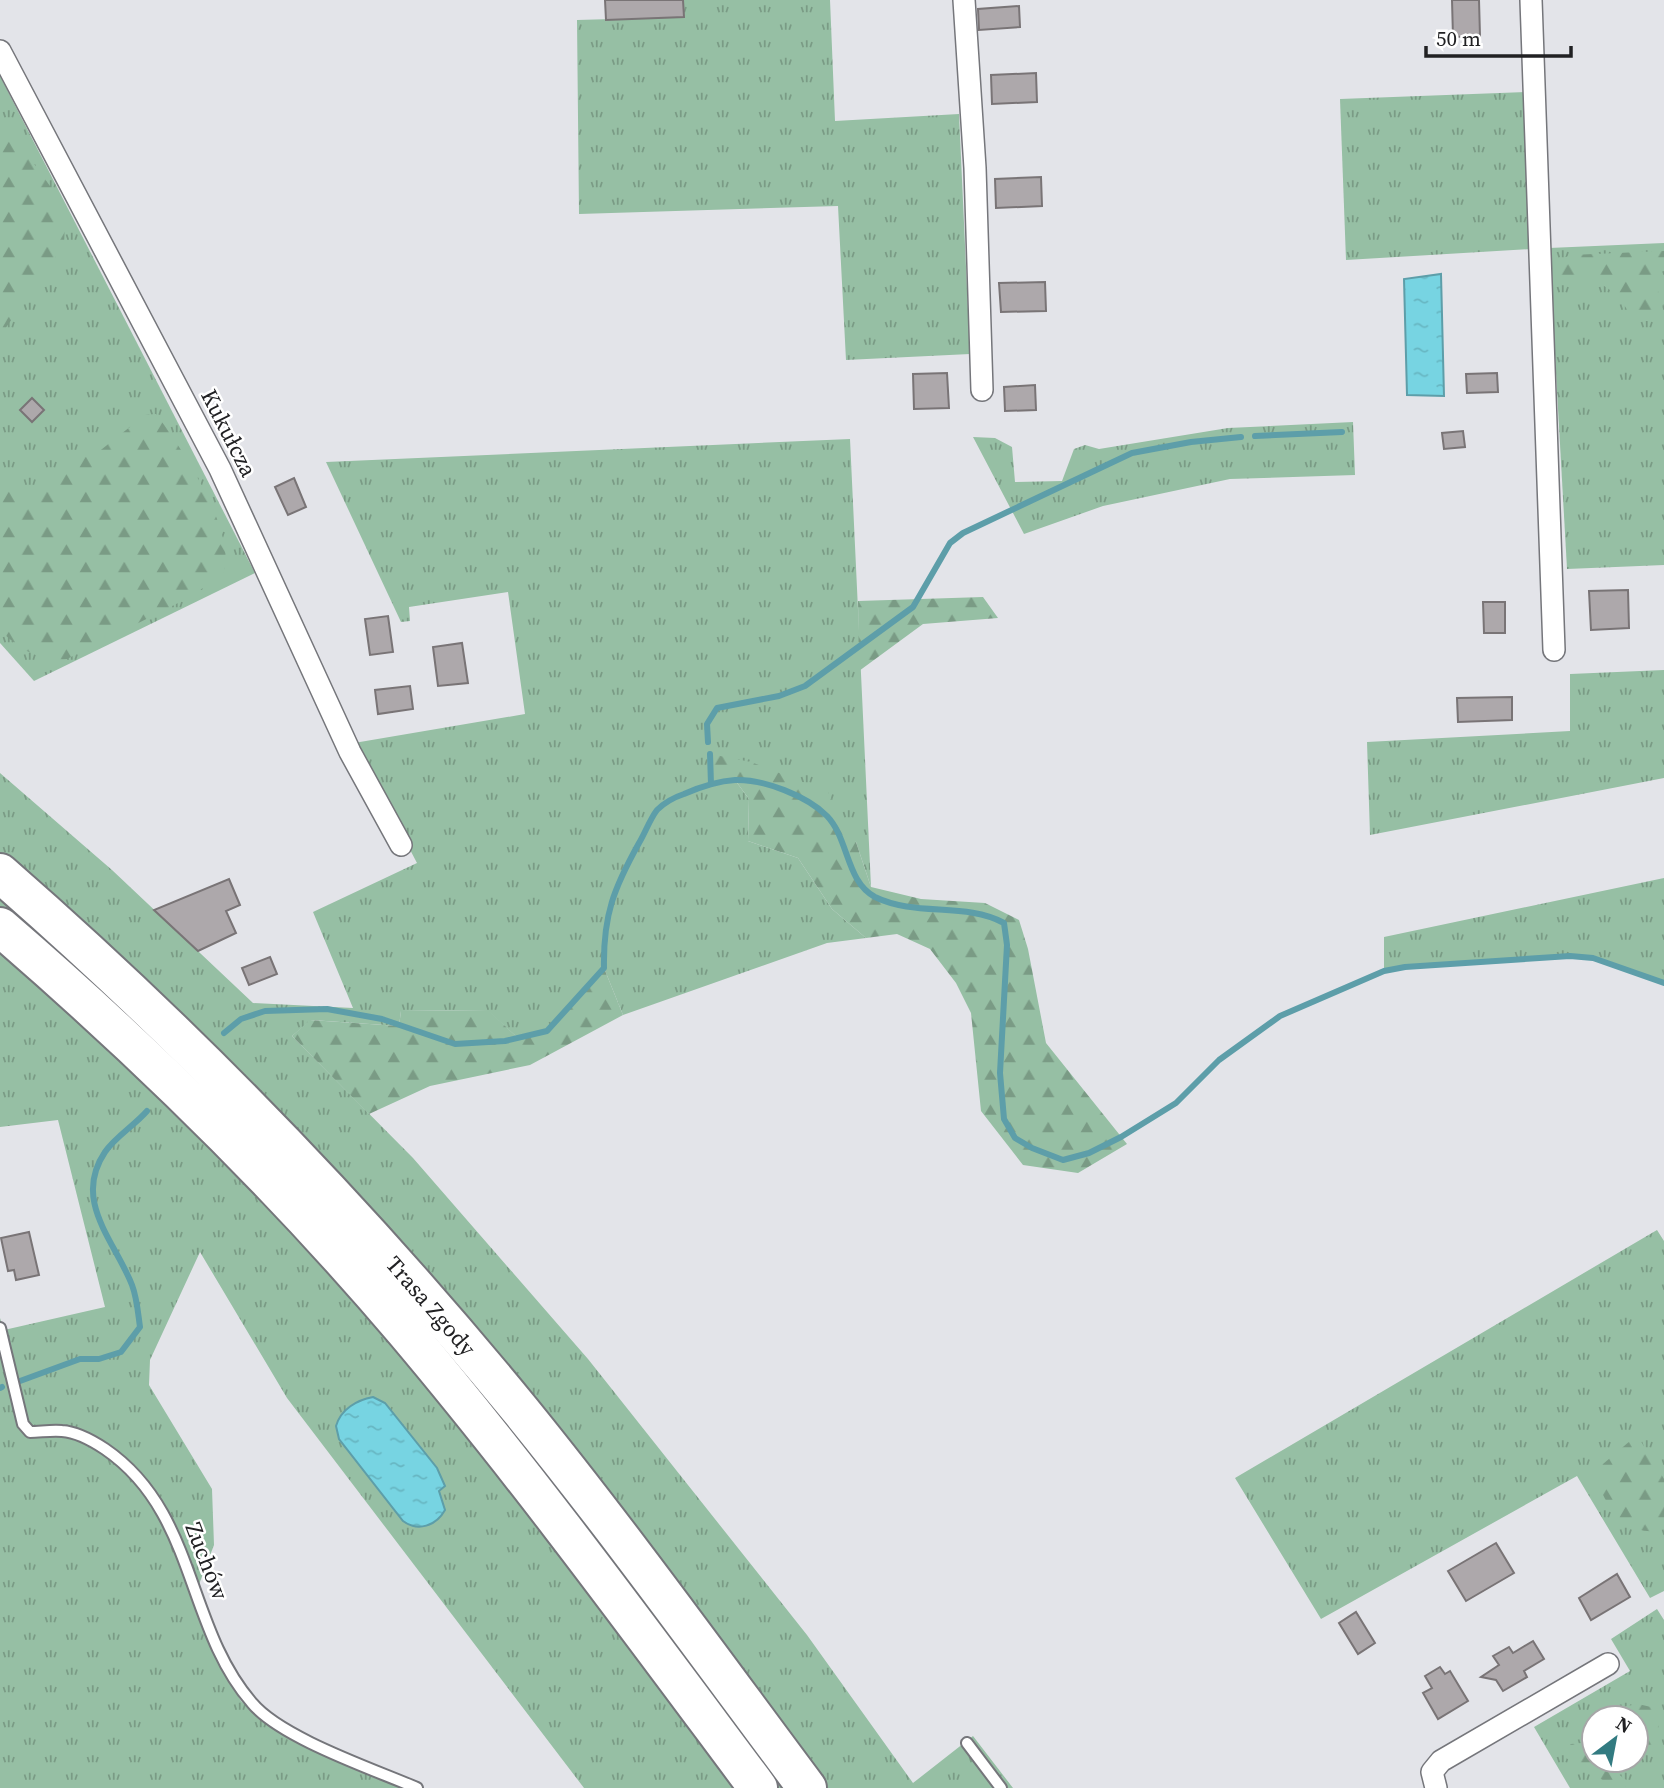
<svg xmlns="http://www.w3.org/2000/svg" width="1664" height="1788" font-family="'Source Serif 4',serif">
<defs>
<pattern id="grass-tufts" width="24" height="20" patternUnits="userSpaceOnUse" patternTransform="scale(1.75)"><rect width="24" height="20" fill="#96bfa4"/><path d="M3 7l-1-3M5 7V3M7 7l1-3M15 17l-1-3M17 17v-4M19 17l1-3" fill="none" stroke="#7a9b85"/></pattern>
<pattern id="forest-firs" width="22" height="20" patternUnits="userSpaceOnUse" patternTransform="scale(1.75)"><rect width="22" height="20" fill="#96bfa4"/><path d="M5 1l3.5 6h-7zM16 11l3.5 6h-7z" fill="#7a9b85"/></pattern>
<pattern id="water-ripples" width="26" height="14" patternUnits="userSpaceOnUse" patternTransform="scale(1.75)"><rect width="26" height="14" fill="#77d4e2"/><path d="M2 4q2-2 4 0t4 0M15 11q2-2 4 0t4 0" fill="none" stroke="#67b6c2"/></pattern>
</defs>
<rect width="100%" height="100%" fill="#e3e4e9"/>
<g fill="url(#grass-tufts)" fill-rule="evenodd">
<path d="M 684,0 L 830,0 L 835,121 L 959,114 L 970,354 L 846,360 L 838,206 L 579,214 L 577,20 L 684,17 Z"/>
<path d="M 0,76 L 255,573 L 34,681 L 0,643 Z"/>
<path d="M 1526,92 L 1531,249 L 1346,260 L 1340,99 Z"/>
<path d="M 1664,243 L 1664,565 L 1567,569 L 1549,248 Z"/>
<path d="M 1353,422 L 1355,475 L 1230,479 L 1103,506 L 1024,534 L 973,437 L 995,438 L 1012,447 L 1015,482 L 1062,481 L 1074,449 L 1085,445 L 1099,449 L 1228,428 Z"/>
<path d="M 850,439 L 871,887 L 856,842 L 709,755 L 711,784 L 735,780 L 749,799 L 748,841 L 798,858 L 832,909 L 866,938 L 827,943 L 623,1015 L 604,968 L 547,1031 L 518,1038 L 487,1010 L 401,1011 L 399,1026 L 311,1020 L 292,1036 L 413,1158 L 588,1359 L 807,1635 L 913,1783 L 973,1736 L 1013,1788 L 584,1788 L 287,1398 L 200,1252 L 150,1360 L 149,1385 L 212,1489 L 214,1545 L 198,1587 L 222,1669 L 241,1701 L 271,1726 L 416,1788 L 0,1788 L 0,1318 L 4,1330 L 105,1307 L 58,1120 L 0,1127 L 0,773 L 112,870 L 253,1003 L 353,1008 L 313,912 L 417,863 L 354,743 L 525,714 L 508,592 L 409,607 L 410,621 L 401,622 L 326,462 Z"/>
<path d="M 1664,670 L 1664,778 L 1370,835 L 1367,742 L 1570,731 L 1570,674 Z"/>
<path d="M 1664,878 L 1664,983 L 1593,958 L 1570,956 L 1405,967 L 1384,971 L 1384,937 Z"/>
<path d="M 1657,1230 L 1664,1241 L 1664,1591 L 1650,1598 L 1577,1476 L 1321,1619 L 1235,1478 Z"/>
<path d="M 1657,1609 L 1664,1620 L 1664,1788 L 1570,1788 L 1534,1727 L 1630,1671 L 1611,1639 ZM 1594,1718 L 1636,1718 L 1636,1760 L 1594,1760 Z"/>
</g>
<g fill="url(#forest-firs)">
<path d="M 0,120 L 18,137 L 24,150 L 55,193 L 65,221 L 64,245 L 0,336 Z"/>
<path d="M 1664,251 L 1664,271 L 1657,273 L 1655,283 L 1663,304 L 1659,321 L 1635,321 C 1625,306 1613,287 1595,282 C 1581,278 1569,284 1558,274 L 1561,259 L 1571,255 Z"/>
<path d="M 156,414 C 180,445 239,534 223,575 L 186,599 L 67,659 C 39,661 20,650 0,630 L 0,480 L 25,494 C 49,488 55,478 62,455 L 92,457 L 145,415 Z"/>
<path d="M 983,597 L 998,618 L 923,624 L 859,671 L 858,601 Z"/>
<path d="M 710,754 L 751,762 L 828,792 L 856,842 L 871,887 L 921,899 L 985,903 L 1019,920 L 1028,949 L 1046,1043 L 1127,1144 L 1078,1173 L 1023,1165 L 981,1111 L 971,1013 L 956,983 L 930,949 L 897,934 L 866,938 L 832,909 L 798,858 L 748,841 L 749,799 L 735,780 L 711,784 Z"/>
<path d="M 604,968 L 623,1015 L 530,1065 L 430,1086 L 369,1114 L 292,1036 L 310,1020 L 399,1026 L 401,1011 L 488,1010 L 518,1038 L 547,1031 Z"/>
<path d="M 1637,1435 L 1664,1479 L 1664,1529 C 1629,1540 1606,1508 1596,1478 L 1603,1464 Z"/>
<path d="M 1638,1704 L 1651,1707 L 1658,1715 C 1657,1729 1664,1741 1662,1754 L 1636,1744 L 1636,1718 L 1609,1718 L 1605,1710 Z"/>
<path d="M 1581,1743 L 1594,1753 L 1594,1760 L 1600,1760 L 1634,1786 L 1616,1788 L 1566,1758 L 1565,1749 L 1571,1744 Z"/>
</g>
<g fill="url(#water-ripples)" stroke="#5d9ea9" stroke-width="2">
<path d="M 1441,274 L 1444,396 L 1407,395 L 1404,279 Z"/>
<path d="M 373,1397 L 385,1403 L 437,1468 L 445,1486 L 439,1491 L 445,1510 C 436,1526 418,1532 403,1521 L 339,1439 L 336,1426 C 341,1409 357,1400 373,1397 Z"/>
</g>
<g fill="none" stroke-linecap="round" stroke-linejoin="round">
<g stroke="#5d9ea9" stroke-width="6">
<path d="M 1255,436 L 1342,432"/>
<path d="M 708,742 L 707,724 L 717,708 L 779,696 L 805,686 L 913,607 L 950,543 L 963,533 L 1132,453 L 1191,442 L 1241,437"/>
<path d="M 710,754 L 711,784"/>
<path d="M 224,1033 L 241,1019 L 265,1011 L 327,1009 L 382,1019 L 455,1044 L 505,1041 L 547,1031 L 604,968 C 603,915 614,888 639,843 C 645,833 650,819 657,810 C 664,803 675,797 684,794 C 700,787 718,781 735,780 C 764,779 807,796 827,816 C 849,839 846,882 875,897 C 916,917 965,902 1004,923 L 1007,945 L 1000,1073 L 1004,1119 L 1015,1138 L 1032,1148 L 1063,1160 L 1089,1153 L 1121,1137 L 1176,1103 L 1219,1060 L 1280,1016 L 1384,971 L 1405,967 L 1570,956 L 1593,958 L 1664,983"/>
<path d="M 20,1381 L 80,1359 L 99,1359 L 121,1352 L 140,1327 C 138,1313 137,1298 132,1285 C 115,1241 72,1201 105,1152 C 115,1137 135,1125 147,1111"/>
<path d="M 0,1388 L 2,1387"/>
</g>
</g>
<g fill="#ada8ab" stroke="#797476" stroke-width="2">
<path d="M 605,0 L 683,0 L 684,17 L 606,20 Z"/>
<path d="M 1452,0 L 1479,0 L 1480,36 L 1453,37 Z"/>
<path d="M 1019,6 L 1020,27 L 979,30 L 978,9 Z"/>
<path d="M 1036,73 L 1037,102 L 992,104 L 991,75 Z"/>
<path d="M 1041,177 L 1042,206 L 996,208 L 995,179 Z"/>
<path d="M 1045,282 L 1046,311 L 1001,312 L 999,283 Z"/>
<path d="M 947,373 L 949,408 L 914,409 L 913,374 Z"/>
<path d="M 1497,373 L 1498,392 L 1467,393 L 1466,374 Z"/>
<path d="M 1035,385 L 1036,410 L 1005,411 L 1004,387 Z"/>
<path d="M 32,398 L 44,410 L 32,422 L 20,410 Z"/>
<path d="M 1463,431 L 1465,447 L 1444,449 L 1442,433 Z"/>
<path d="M 294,478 L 306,507 L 288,515 L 275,487 Z"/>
<path d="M 1628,590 L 1629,628 L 1591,630 L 1589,591 Z"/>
<path d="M 1483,602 L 1505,602 L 1505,633 L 1484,633 Z"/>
<path d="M 388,616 L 393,652 L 370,655 L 365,619 Z"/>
<path d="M 462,643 L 468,683 L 438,686 L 433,647 Z"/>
<path d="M 410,686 L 413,709 L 378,714 L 375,690 Z"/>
<path d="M 1512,697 L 1512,720 L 1458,722 L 1457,698 Z"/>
<path d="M 229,879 L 240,905 L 226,911 L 236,933 L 198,951 L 154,910 Z"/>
<path d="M 270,957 L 277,974 L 249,985 L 242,968 Z"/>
<path d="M 29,1232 L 39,1275 L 16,1280 L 14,1270 L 8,1271 L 1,1238 Z"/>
<path d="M 1496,1543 L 1514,1573 L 1466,1601 L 1448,1571 Z"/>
<path d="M 1617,1574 L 1630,1597 L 1591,1620 L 1579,1598 Z"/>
<path d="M 1356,1612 L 1375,1643 L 1358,1654 L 1339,1623 Z"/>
<path d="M 1533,1641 L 1544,1659 L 1524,1671 L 1527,1677 L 1503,1691 L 1496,1680 L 1481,1677 L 1499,1665 L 1493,1656 L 1509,1647 L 1513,1653 Z"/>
<path d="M 1440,1667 L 1445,1674 L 1450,1671 L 1468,1701 L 1438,1719 L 1423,1693 L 1432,1688 L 1425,1676 Z"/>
</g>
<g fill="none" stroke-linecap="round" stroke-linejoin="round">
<defs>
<g id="service">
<path d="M 0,1328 L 23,1424 L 30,1432 C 40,1432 51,1430 62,1431 C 77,1432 93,1441 105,1449 C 197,1512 185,1626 252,1703 C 281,1738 373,1769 417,1788"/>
<path d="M 967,1743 L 1001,1788"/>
</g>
<g id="minor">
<path d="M 964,0 L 975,168 L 982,390"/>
<path d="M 1531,0 L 1554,650"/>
<path d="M 0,51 L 220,469 L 350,752 L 401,845"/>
<path d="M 1436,1788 L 1432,1772 L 1441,1761 L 1608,1664"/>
</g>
<g id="motorway">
<path d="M 0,873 C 188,1037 363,1218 521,1411 C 620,1533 713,1662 807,1788"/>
<path d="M 0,927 C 144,1051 282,1186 405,1331 C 529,1478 643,1634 758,1788"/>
</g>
</defs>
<use href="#service" stroke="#75767b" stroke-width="14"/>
<use href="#minor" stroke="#75767b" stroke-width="24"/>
<use href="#motorway" stroke="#75767b" stroke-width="42"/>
<use href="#service" stroke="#fff" stroke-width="10"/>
<use href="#minor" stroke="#fff" stroke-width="21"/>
<use href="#motorway" stroke="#fff" stroke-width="38"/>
</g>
<g text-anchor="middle" stroke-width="5" stroke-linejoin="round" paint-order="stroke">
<g font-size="23" fill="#212123" stroke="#fff">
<text transform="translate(229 433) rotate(63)" y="8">Kukułcza</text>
<text transform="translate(431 1306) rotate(49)" y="8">Trasa Zgody</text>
<text transform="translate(207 1561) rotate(69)" y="8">Zuchów</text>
</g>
</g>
<g transform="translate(1615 1739) rotate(32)"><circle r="33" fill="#ffffff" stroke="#a6a6a7" stroke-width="2"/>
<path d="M0-5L12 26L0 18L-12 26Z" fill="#327b81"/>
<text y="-10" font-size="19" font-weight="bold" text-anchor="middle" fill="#212123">N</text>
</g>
<path d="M1426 46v10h145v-10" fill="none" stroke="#212123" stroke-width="3.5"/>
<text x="1436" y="46" font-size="21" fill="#212123" stroke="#ffffff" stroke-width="5" paint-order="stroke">50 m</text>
</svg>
